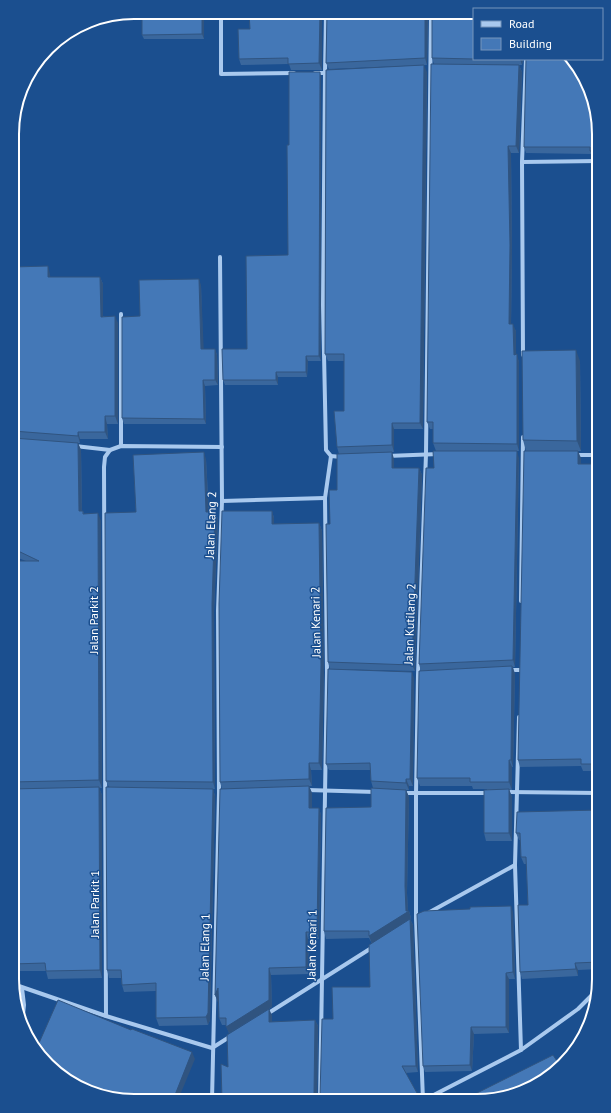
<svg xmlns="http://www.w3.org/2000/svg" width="611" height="1113" font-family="'PT Sans',sans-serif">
<rect width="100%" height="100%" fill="#1b4f8f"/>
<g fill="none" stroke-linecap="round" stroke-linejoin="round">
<g stroke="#a9c9ee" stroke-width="4">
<path d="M 221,13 L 221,74 L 294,73"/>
<path d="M 315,73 L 325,73 L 326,13"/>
<path d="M 330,73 L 325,73 L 323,305 L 326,450 L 331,456 L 341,457"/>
<path d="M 522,162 L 599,161"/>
<path d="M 121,314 L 121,446"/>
<path d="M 523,355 L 522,162 L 526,59"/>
<path d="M 75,446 L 110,450 L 121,446 L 222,447"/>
<path d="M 575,455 L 599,455"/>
<path d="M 387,456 L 439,454"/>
<path d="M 222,501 L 325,498"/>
<path d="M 521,601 L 523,437"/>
<path d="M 509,670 L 520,670"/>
<path d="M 519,717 L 515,865 L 521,1050"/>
<path d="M 307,790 L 376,792"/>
<path d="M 506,792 L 599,793"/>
<path d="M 402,793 L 488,793"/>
<path d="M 428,913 L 515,865"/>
<path d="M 13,984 L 106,1016 L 212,1048 L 231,1036"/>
<path d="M 22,988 L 24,1005 L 22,1024"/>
<path d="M 267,1014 L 373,947"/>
<path d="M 106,1016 L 104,467 L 105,457 L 110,450"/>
<path d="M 212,1100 L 219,793 L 218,611 L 222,501 L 220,257"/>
<path d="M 423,1100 L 416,919 L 416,794 L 418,675 L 426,454 L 431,14"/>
<path d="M 320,1101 L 327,672 L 325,498 L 331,456"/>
<path d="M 422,1101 L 521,1050 L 578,1009 L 599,988"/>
</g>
</g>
<g fill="#3a679d">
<path d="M 134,12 L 203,12 L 204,15 L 204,39 L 144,39 L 142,35 L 142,12 L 131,13 Z"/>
<path d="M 249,13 L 322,13 L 322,70 L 291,70 L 289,64 L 241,65 L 239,59 L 250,29 Z"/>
<path d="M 327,13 L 428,14 L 427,65 L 329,69 L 326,63 Z"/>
<path d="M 474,14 L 474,59 L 523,59 L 522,65 L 519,65 L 522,72 L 519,153 L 511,153 L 512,252 L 511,324 L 516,331 L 516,354 L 519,362 L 519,451 L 436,451 L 433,443 L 433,429 L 430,429 L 427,422 L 434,64 L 432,58 Z"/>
<path d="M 427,72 L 423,429 L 394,429 L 394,452 L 339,454 L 337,447 L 344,411 L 344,361 L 328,361 L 325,354 Z"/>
<path d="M 321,77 L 321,361 L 308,361 L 307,377 L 278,377 L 278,385 L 225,385 L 223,380 L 247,349 L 288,255 L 289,145 Z"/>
<path d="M 599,134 L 599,157 L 592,157 L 591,154 L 526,153 L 524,147 Z"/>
<path d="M 13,267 L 50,274 L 50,277 L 100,277 L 103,284 L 103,316 L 118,323 L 118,424 L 107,424 L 108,439 L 80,439 L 80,443 L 78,443 L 81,450 L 82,511 L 83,511 L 84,514 L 101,521 L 102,788 L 99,788 L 102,795 L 102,978 L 48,979 L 46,971 L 12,971 L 12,561 L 26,561 L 18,558 L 16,550 L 14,516 L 13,516 Z"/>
<path d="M 201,285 L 203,349 L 215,349 L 217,355 L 218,385 L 205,386 L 206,424 L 124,424 L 122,418 L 140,316 Z"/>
<path d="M 580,361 L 581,451 L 526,451 L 523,440 Z"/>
<path d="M 519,458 L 515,667 L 513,667 L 515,674 L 513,767 L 512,767 L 512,790 L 509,790 L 512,797 L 512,841 L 486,841 L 484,833 L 487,789 L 473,789 L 472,786 L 420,786 L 417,778 L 421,671 L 419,664 L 434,468 Z"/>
<path d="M 581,458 L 581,464 L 599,464 L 599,771 L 583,771 L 581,766 L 520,767 L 518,760 Z"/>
<path d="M 206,459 L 209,512 L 215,512 L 218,519 L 214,611 L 215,789 L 213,789 L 215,796 L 210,1020 L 208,1025 L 159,1026 L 156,1018 L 156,991 L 124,992 L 122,985 L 121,978 L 109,978 L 107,970 L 109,787 L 106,781 L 136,512 Z"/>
<path d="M 394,459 L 394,468 L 419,468 L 422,475 L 415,671 L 330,669 L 328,662 L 330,524 L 337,490 Z"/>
<path d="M 272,511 L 274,518 L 274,524 L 319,523 L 322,531 L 324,672 L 322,770 L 311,770 L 312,786 L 309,786 L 312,793 L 312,808 L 319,808 L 321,815 L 319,939 L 308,939 L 309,974 L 271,975 L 272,1007 L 229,1033 L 226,1025 L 222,1025 L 219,1018 L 219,1000 L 218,1002 L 215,995 L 222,789 L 220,782 Z"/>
<path d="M 414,678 L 413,786 L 409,786 L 409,790 L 406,790 L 409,797 L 407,893 L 408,911 L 409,911 L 411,918 L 372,944 L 369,938 L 326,939 L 324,931 L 371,807 L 373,788 L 371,781 L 370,770 L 329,770 L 326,764 Z"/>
<path d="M 599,810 L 599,969 L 578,970 L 578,976 L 522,979 L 520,972 L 528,905 L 526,864 L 524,864 L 521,857 L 520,840 L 519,840 L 516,833 Z"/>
<path d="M 513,912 L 515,979 L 509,979 L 509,1033 L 474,1034 L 472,1071 L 425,1072 L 423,1066 Z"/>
<path d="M 410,919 L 413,925 L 418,1072 L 406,1073 L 419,1099 L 222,1100 L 228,1067 L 272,1015 L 272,1022 L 315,1020 L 318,1026 L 317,1098 L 320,1097 L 333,1019 L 370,987 Z"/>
</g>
<g fill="#305480">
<path d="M 202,12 L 203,12 L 204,15 L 204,39 L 202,34 Z"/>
<path d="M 320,13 L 322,13 L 322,70 L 319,63 Z"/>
<path d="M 425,14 L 428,14 L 427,65 L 425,58 Z"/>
<path d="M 520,59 L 523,59 L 522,65 Z"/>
<path d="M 424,65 L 427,72 L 423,429 L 420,423 Z"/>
<path d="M 519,65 L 522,72 L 519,153 L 516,146 Z"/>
<path d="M 320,72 L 321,77 L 321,361 L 319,356 Z"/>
<path d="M 508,146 L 511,153 L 512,252 L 511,331 L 509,324 Z"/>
<path d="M 48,266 L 50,274 L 51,285 L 48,277 Z"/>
<path d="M 100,277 L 103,284 L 103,324 L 101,317 Z"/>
<path d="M 199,279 L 201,285 L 204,355 L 201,349 Z"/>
<path d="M 115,316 L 118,323 L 118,424 L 115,416 Z"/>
<path d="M 513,324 L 516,331 L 516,362 L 514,355 Z"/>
<path d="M 215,349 L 217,355 L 218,385 L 215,380 Z"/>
<path d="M 576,350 L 580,361 L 581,451 L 577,441 Z"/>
<path d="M 517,354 L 519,362 L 519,451 L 517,444 Z"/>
<path d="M 306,356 L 308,361 L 307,377 L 306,372 Z"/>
<path d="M 276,372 L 278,377 L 278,385 L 276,380 Z"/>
<path d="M 203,380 L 205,386 L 206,424 L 204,419 Z"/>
<path d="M 105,416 L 107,424 L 108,439 L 105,432 Z"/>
<path d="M 392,423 L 394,429 L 394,452 L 392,445 Z"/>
<path d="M 78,432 L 80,439 L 80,443 L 78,436 Z"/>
<path d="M 78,443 L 81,450 L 82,518 L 79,511 Z"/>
<path d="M 517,451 L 519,458 L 515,667 L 513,660 Z"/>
<path d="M 578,451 L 581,458 L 581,471 L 578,464 Z"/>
<path d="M 204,452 L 206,459 L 209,519 L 206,512 Z"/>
<path d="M 392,452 L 394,459 L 394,475 L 392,468 Z"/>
<path d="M 419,468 L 422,475 L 415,671 L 412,665 Z"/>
<path d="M 272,511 L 274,518 L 274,532 L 272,524 Z"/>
<path d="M 215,512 L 218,519 L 214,611 L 215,789 L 213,782 L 212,604 Z"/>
<path d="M 98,513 L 101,521 L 102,788 L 99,780 Z"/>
<path d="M 319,523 L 322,531 L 324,672 L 322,770 L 319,763 Z"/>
<path d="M 512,666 L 515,674 L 513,767 L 511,760 Z"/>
<path d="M 412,672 L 414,678 L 413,786 L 410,779 Z"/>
<path d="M 509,760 L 512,767 L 512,790 L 509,782 Z"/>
<path d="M 309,763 L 311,770 L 312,786 L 309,779 Z"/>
<path d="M 406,779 L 409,786 L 409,790 L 406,783 Z"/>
<path d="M 309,786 L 312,793 L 312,815 L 309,808 Z"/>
<path d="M 99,787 L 102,795 L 102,978 L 100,970 Z"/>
<path d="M 213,789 L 215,796 L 210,1020 L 208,1025 L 206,1017 Z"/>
<path d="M 509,789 L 512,797 L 512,841 L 509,833 Z"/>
<path d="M 406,790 L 409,797 L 407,893 L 408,911 L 409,911 L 411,918 L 372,944 L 369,936 L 406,911 L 405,886 Z"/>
<path d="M 319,808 L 321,815 L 319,939 L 317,932 Z"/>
<path d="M 511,906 L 513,912 L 515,979 L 513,972 Z"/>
<path d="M 410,919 L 413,925 L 418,1072 L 416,1066 Z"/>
<path d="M 306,932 L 308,939 L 309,974 L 306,967 Z"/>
<path d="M 575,963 L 578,970 L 578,976 L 576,969 Z"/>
<path d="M 269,968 L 271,975 L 272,1007 L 229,1033 L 226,1027 Z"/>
<path d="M 506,973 L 509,979 L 509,1033 L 506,1027 Z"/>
<path d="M 218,988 L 221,994 L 218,1002 L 215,995 Z"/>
<path d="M 269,1009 L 272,1015 L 272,1029 L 269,1022 Z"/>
<path d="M 315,1020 L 318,1026 L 317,1101 L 314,1094 Z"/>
<path d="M 471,1027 L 474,1034 L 472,1071 L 470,1065 Z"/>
<path d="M 192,1052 L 195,1059 L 178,1100 L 173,1100 Z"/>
<path d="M 557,1061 L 559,1067 L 545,1080 L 524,1091 L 524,1090 Z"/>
</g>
<g fill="#4478b7" stroke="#305480">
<path d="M 142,12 L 202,12 L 202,34 L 142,35 Z"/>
<path d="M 249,13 L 320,13 L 319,63 L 288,64 L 288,58 L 239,59 L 238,29 L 250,29 Z"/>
<path d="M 327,13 L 425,14 L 425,58 L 326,63 Z"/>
<path d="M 432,14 L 474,14 L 474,59 L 432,58 Z"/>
<path d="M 526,59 L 569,59 L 592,94 L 599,134 L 599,151 L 590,151 L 590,147 L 524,147 Z"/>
<path d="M 431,64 L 519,65 L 516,146 L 508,146 L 510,245 L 509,324 L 513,324 L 514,355 L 517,354 L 517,444 L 433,443 L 433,422 L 427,422 Z"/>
<path d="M 424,65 L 420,423 L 392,423 L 392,445 L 337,447 L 334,411 L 344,411 L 344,354 L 325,354 L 326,70 Z"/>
<path d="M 289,72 L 320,72 L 319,356 L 306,356 L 306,372 L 276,372 L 276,380 L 223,380 L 222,349 L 247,349 L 246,256 L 288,255 L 287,145 L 289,145 Z"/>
<path d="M 48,266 L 48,277 L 100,277 L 101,317 L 115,316 L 115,416 L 105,416 L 105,432 L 78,432 L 78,436 L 13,431 L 13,267 Z"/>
<path d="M 199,279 L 201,349 L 215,349 L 215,380 L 203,380 L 204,419 L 122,418 L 122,317 L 140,316 L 139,280 Z"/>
<path d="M 576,350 L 577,441 L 523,440 L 522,351 Z"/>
<path d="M 13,438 L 78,443 L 79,511 L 83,511 L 83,514 L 98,513 L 99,780 L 12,782 L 12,561 L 39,561 L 16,550 L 14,509 L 13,509 Z"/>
<path d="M 433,451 L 517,451 L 513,660 L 419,664 L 426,468 L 434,468 Z"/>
<path d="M 524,451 L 578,451 L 578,464 L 599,464 L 599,764 L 581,764 L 581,759 L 518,760 Z"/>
<path d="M 204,452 L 206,512 L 215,512 L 212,604 L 213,782 L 106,781 L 105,513 L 136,512 L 133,455 Z"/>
<path d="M 392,452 L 392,468 L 419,468 L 412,665 L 328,662 L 326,524 L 330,524 L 329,490 L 337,490 L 337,454 Z"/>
<path d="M 222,511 L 272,511 L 272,524 L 319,523 L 321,665 L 319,763 L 309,763 L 309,779 L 220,782 L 219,604 Z"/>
<path d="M 512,666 L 511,760 L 509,760 L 509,782 L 470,782 L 470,778 L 417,778 L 419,671 Z"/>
<path d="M 328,669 L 412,672 L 410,779 L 406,779 L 406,783 L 371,781 L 370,763 L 326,764 Z"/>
<path d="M 309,786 L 309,808 L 319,808 L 317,932 L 306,932 L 306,967 L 269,968 L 269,1000 L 226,1027 L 226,1018 L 219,1018 L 218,988 L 215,995 L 220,789 Z"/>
<path d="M 99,787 L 100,970 L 46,971 L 45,963 L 12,964 L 12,789 Z"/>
<path d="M 106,787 L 213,789 L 208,1013 L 206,1017 L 156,1018 L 156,983 L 122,985 L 121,970 L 107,970 Z"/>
<path d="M 371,788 L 406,790 L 405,886 L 406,911 L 409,911 L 369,936 L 369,931 L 324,931 L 326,808 L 371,807 Z"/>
<path d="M 509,789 L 509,833 L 484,833 L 484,790 Z"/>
<path d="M 599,810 L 599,962 L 575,963 L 576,969 L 520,972 L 518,905 L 528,905 L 526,857 L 521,857 L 520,833 L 516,833 L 517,812 Z"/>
<path d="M 511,906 L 513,972 L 506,973 L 506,1027 L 471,1027 L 470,1065 L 423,1066 L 417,914 L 424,911 L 470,909 L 470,907 Z"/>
<path d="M 410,919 L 416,1066 L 402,1066 L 417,1093 L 417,1096 L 421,1101 L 222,1100 L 221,1064 L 228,1067 L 227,1035 L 269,1009 L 269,1022 L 315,1020 L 314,1094 L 316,1098 L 320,1097 L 322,1019 L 333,1019 L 332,987 L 370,987 L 369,945 Z"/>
<path d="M 58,1000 L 131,1030 L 132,1029 L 192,1052 L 173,1100 L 118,1100 L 87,1092 L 54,1071 L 33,1041 L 39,1043 Z"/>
<path d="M 553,1055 L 557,1061 L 524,1090 L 524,1091 L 517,1094 L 477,1101 L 456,1101 L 471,1093 L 471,1096 Z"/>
</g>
<g text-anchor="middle" stroke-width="3" stroke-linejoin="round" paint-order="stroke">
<g font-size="12" fill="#fff" stroke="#1b4f8f">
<text transform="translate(211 525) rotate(-88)" y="4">Jalan Elang 2</text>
<text transform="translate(94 620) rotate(-90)" y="4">Jalan Parkit 2</text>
<text transform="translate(316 622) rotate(-91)" y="4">Jalan Kenari 2</text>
<text transform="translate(410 624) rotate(-88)" y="4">Jalan Kutilang 2</text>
<text transform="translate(95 904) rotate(-90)" y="4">Jalan Parkit 1</text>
<text transform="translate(312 945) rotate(-89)" y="4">Jalan Kenari 1</text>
<text transform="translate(205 947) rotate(-89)" y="4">Jalan Elang 1</text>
</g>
</g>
<path d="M0 0H611V1113H0ZM134 19H477A115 115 0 0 1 592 134V979A115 115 0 0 1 477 1094H134A115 115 0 0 1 19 979V134A115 115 0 0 1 134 19Z" fill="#1b4f8f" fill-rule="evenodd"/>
<path fill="none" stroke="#fff" stroke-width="2" d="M134 19H477A115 115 0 0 1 592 134V979A115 115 0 0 1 477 1094H134A115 115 0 0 1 19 979V134A115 115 0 0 1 134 19Z"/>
<rect x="473" y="8" width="130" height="52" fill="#1b4f8f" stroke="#7695bc"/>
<rect x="481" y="21" width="20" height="6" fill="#a9c9ee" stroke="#7695bc"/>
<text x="509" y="28" font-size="12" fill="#ffffff">Road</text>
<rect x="481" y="38" width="20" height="12" fill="#4478b7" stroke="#7695bc"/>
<text x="509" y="48" font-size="12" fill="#ffffff">Building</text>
</svg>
